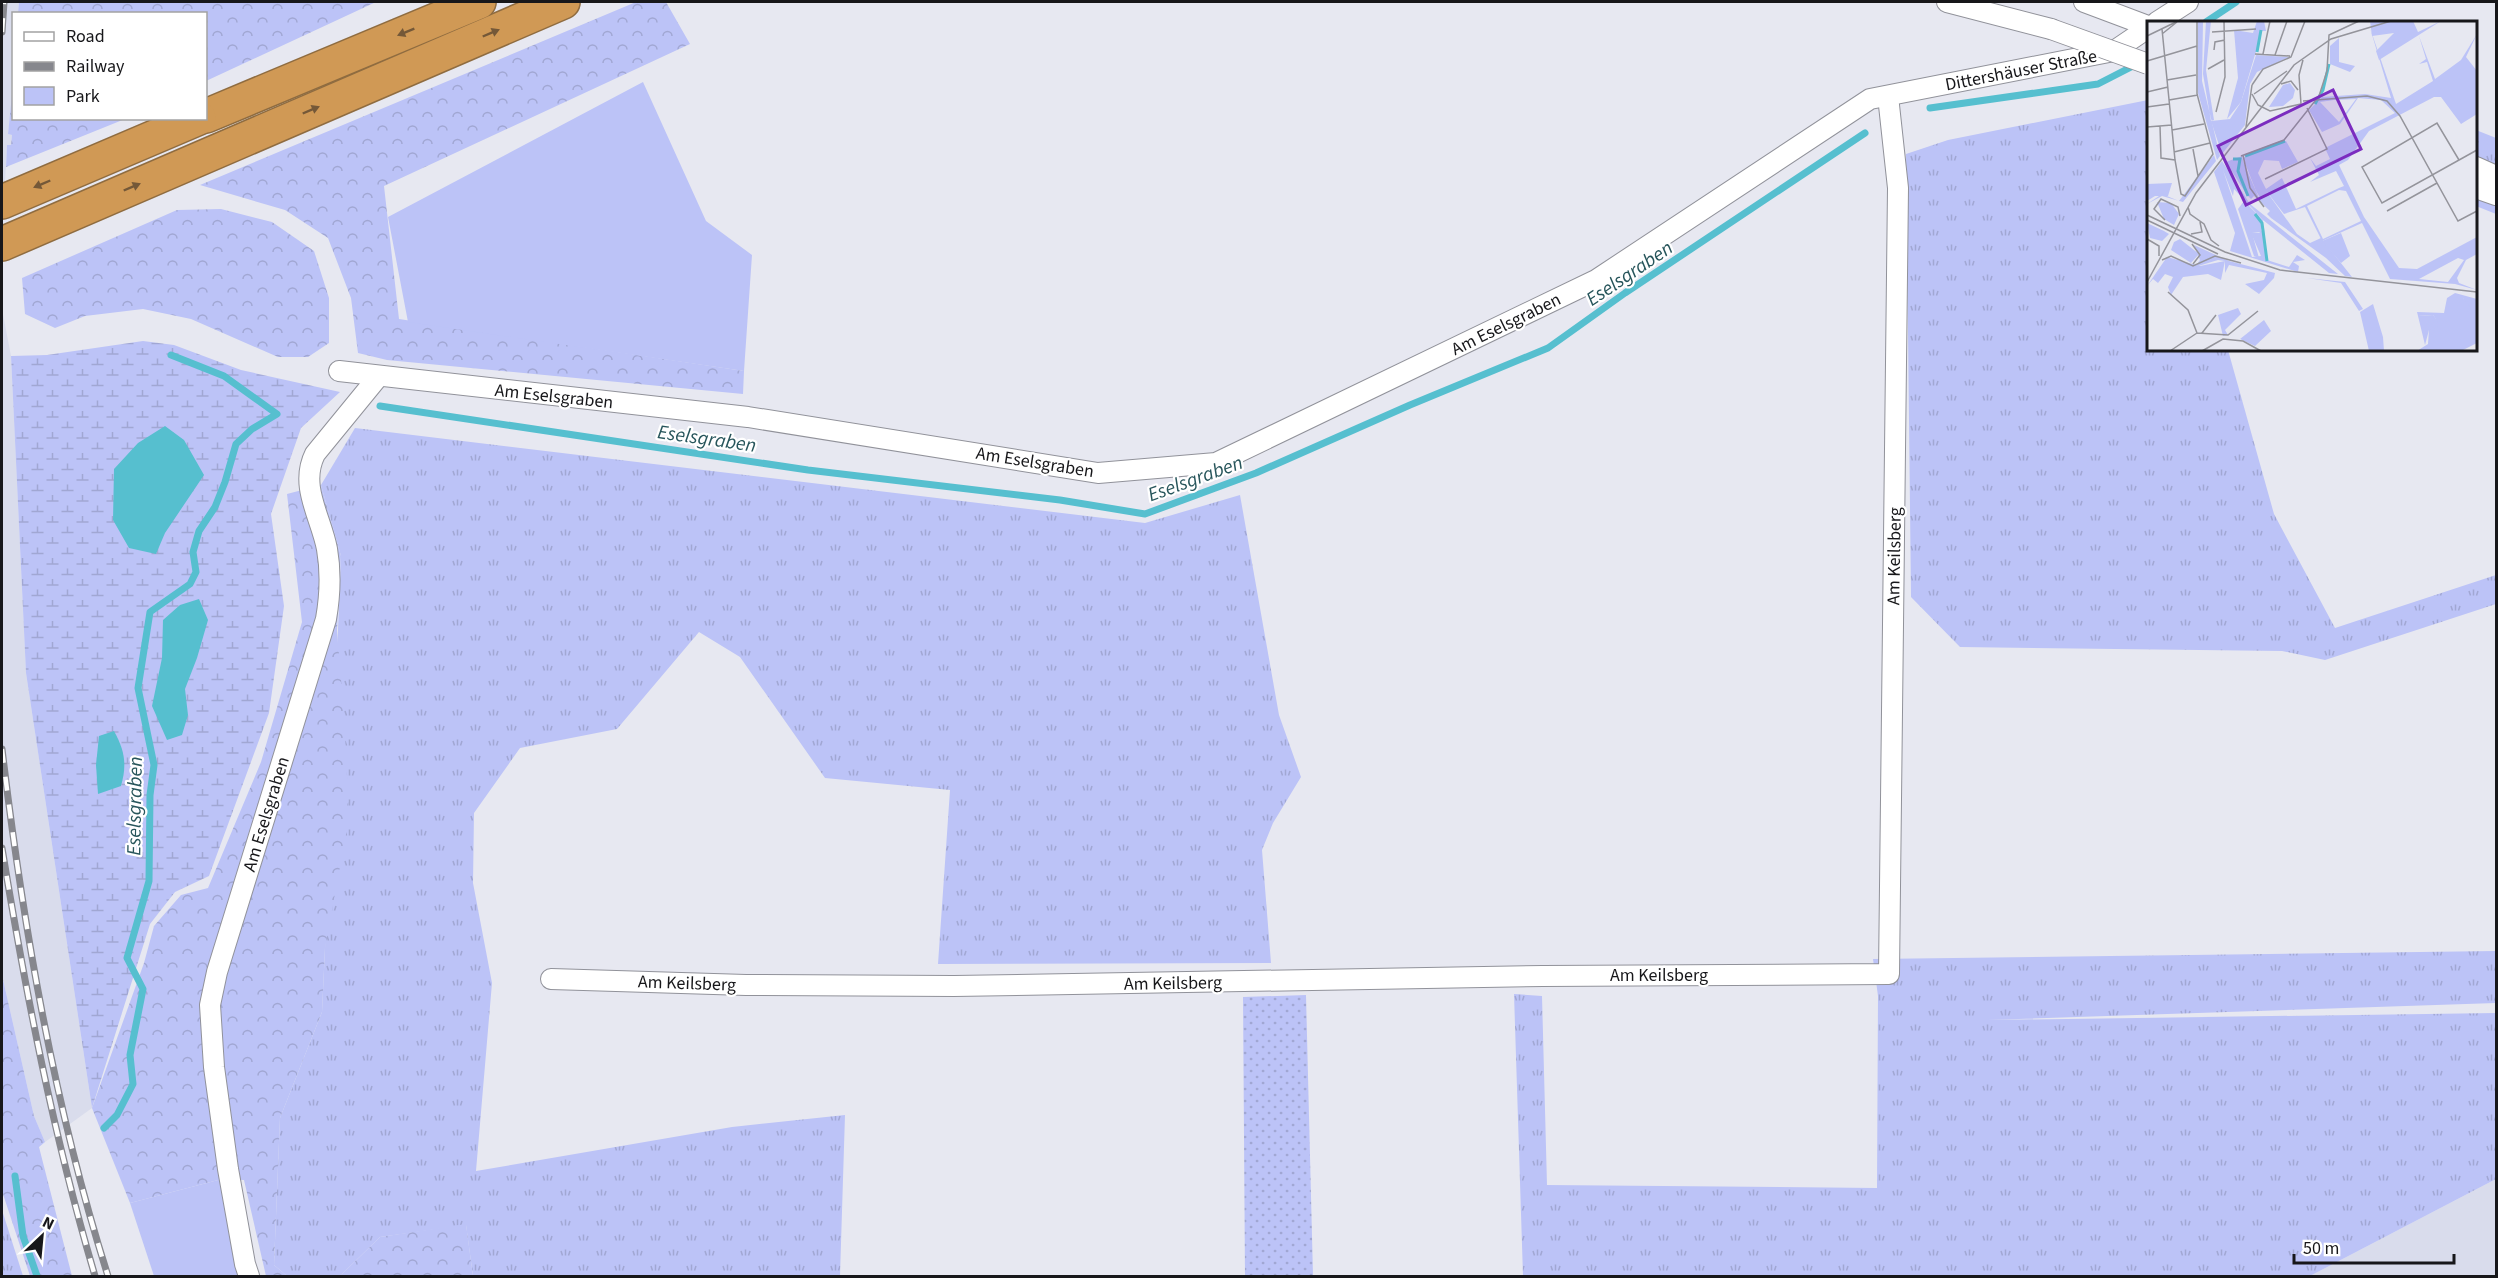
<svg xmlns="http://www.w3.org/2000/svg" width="2498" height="1278" font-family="'Source Sans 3',sans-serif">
<defs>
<pattern id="grass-tufts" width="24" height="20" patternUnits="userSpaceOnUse" patternTransform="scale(1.5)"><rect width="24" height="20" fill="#bcc3f7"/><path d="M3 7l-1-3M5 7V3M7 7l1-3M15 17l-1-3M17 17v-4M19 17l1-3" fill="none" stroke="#a1a7d3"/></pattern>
<pattern id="forest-crowns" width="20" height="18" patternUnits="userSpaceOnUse" patternTransform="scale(1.5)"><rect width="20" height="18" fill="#bcc3f7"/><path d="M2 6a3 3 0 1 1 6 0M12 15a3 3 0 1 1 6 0" fill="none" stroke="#a1a7d3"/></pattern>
<pattern id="wetland-marsh" width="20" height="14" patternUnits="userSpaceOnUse" patternTransform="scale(1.5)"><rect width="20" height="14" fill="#bcc3f7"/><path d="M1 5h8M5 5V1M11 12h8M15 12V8" fill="none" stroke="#a1a7d3"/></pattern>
<pattern id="garden-dots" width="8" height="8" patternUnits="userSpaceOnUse" patternTransform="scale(1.5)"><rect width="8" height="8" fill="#bcc3f7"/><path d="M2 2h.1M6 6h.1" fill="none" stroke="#a1a7d3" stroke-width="1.8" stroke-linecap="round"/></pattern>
</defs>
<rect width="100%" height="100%" fill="#e7e8f1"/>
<g fill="#d9dcec">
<path d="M 2,2 L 19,2 L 18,13 L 14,14 L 14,85 L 8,134 L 12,135 L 11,146 L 7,146 L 2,234 Z"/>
<path d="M 2,309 L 11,356 L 26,673 L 92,1108 L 45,1142 L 34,1116 L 2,975 Z"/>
<path d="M 2496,1179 L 2496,1276 L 2310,1276 Z"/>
</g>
<g fill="url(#grass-tufts)">
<path d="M 2148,100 L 2148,350 L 2228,350 L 2274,514 L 2335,628 L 2496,575 L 2496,604 L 2325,660 L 2282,651 L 1960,647 L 1911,597 L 1906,154 L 1948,140 Z"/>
<path d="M 2476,130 L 2496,138 L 2496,214 L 2476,206 Z"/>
<path d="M 355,428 L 1145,523 L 1240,495 L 1279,715 L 1301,777 L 1273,823 L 1262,850 L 1271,963 L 938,964 L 950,790 L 825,778 L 740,657 L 699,632 L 617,729 L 520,748 L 474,813 L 473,883 L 492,983 L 476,1171 L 732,1127 L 845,1115 L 840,1276 L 473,1276 L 466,1225 L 380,1237 L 340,1276 L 287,1276 L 274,1265 L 280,1118 L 322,1012 L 325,948 L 341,556 L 321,485 Z"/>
<path d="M 2496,951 L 2496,1003 L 1987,1020 L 2496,1013 L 2496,1179 L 2310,1276 L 1523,1276 L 1514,994 L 1542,996 L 1547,1185 L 1877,1188 L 1878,996 L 1873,959 Z"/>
<path d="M 2,1210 L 23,1276 L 2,1276 Z"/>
</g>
<g fill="url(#forest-crowns)">
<path d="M 19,2 L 376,2 L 206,81 L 206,14 L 18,13 Z"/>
<path d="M 636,2 L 666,2 L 690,44 L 384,186 L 399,319 L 744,371 L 743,394 L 387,360 L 358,353 L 351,298 L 328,238 L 285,210 L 200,185 Z"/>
<path d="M 13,85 L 14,118 L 125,119 L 6,167 L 7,145 L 11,145 L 12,135 L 8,134 Z"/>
<path d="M 221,209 L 272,222 L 314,251 L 329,298 L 329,343 L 308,357 L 278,357 L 191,319 L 143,309 L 85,316 L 55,328 L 25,314 L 22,278 L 177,210 Z"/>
<path d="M 321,485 L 341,556 L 337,631 L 344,715 L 349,818 L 325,948 L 322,1012 L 280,1118 L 274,1265 L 287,1276 L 266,1276 L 244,1180 L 222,1179 L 130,1203 L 92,1108 L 144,963 L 154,926 L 181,895 L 208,888 L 261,762 L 302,622 L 287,494 Z"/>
<path d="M 2,975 L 34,1116 L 45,1142 L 39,1147 L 72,1276 L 30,1276 L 2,1191 Z"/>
<path d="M 466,1224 L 473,1276 L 340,1276 L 380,1237 Z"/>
</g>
<path fill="url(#wetland-marsh)" d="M 143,341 L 174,345 L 241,370 L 340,392 L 301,428 L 271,514 L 284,606 L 269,713 L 209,876 L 175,892 L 150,924 L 92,1108 L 26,673 L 11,356 L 47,355 Z"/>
<g fill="#bcc3f7">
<path d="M 643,82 L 706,221 L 752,255 L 744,371 L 408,322 L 388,217 Z"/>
<path d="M 222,1179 L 255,1276 L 154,1276 L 130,1203 Z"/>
</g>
<path fill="url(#garden-dots)" d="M 1306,995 L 1313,1276 L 1245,1276 L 1243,997 Z"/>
<g fill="#56bfcf">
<path d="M 165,426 L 184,440 L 204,475 L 165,533 L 156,554 L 129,548 L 113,520 L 114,469 L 138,443 Z"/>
<path d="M 199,599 L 208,620 L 197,658 L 185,689 L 188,715 L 182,735 L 167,740 L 152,706 L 162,658 L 163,620 L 180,605 Z"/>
<path d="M 114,731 C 125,751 127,765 121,786 L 98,794 L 96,765 L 99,736 Z"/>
</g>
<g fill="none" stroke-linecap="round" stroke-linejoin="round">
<g stroke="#56bfcf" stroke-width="7">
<path d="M 2206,22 L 2236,2"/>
<path d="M 1930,108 L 2098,84 L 2137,64"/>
<path d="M 380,406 L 808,470 L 1060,500 L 1145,514 L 1256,473 L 1410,405 L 1548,348 L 1625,293 L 1865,133"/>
<path d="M 104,1128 L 117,1115 L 133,1084 L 130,1055 L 143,989 L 127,958 L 149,881 L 150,795 L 154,765 L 138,688 L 150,612 L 190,584 L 196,572 L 193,552 L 199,531 L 215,507 L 225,482 L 236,444 L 252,429 L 277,414 L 224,376 L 171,355"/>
<path d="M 15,1176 L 23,1236 L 37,1276"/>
</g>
<defs>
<g id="street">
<path d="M 1947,2 L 2051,29"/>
<path d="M 2084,2 L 2148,26"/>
<path d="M 2157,22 L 2188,2"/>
<path d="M 2476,167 L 2496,176"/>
<path d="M 2476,188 L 2496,195"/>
<path d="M 339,371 L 748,417 L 1098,473 L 1216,463 L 1596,280 L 1870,99 L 2114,51 L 2148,28"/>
<path d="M 551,979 L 746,985 L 954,986 L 1543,976 L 1889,974 L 1898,188 L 1888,96"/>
<path d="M 249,1276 L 245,1264 L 228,1169 L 214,1067 L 210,1005 L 217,972 L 326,619 C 330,596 331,572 327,549 C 321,517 299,486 315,454 L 378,377"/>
</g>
<g id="highway">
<path d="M 206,116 L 479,2"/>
<path d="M 2,202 L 199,118"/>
<path d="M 2,244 L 563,2"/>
</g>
</defs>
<use href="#street" stroke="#91929a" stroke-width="22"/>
<use href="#highway" stroke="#8f6c40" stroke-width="36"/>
<use href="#street" stroke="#fff" stroke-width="20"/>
<use href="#highway" stroke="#d09955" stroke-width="33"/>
<defs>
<g id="rail">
<path d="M 2,32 L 4,2"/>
<path d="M 2,749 C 23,926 54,1106 108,1276"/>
<path d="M 2,848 C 26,994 53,1134 95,1276"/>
</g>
</defs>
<use href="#rail" stroke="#86878d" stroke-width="7"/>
<use href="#rail" stroke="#fff" stroke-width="4.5" stroke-dasharray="14" stroke-linecap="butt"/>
<defs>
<path id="street-bridge" d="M 2051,29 L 2148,64"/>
</defs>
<use href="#street-bridge" stroke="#91929a" stroke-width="22" stroke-linecap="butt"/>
<use href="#street-bridge" stroke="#fff" stroke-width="20"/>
</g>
<defs><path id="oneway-solid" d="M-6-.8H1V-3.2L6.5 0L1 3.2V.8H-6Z" transform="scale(1.5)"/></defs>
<g fill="#745838">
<use href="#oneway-solid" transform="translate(406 32) rotate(158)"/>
<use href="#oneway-solid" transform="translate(491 33) rotate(-23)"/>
<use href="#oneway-solid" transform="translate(311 110) rotate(-23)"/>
<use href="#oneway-solid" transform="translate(42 184) rotate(157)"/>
<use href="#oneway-solid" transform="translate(132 187) rotate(-23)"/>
</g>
<g text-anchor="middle" stroke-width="4.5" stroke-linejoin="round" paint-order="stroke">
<g font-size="18" fill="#17171a" stroke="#fff">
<text transform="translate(2021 70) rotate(-11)" y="6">Dittershäuser Straße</text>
<text transform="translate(1506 324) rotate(-26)" y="6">Am Eselsgraben</text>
<text transform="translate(554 396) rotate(6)" y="6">Am Eselsgraben</text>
<text transform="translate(1035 462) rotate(9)" y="6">Am Eselsgraben</text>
<text transform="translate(1894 556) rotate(-89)" y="6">Am Keilsberg</text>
<text transform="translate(266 814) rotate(-73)" y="6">Am Eselsgraben</text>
<text x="1659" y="981">Am Keilsberg</text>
<text transform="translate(687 983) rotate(2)" y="6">Am Keilsberg</text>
<text transform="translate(1173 983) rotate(-1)" y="6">Am Keilsberg</text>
</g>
<g font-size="20" font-style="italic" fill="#27555b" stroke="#fff">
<text transform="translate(1629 273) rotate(-34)" y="7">Eselsgraben</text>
<text transform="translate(707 438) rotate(8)" y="7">Eselsgraben</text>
<text transform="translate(1195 478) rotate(-20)" y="7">Eselsgraben</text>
<text transform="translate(134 806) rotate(-89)" y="7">Eselsgraben</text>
</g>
</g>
<g transform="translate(2147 21)">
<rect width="330" height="330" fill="#e7e8f1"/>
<path d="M 51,0 L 56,0 L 55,60 L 73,135 L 70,139 L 51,72 ZM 59,0 L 64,0 L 59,49 L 67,99 L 64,100 L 56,53 ZM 223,7 L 249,83 L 286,60 L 280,41 L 272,43 L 279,38 L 272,15 L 288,58 L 314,39 L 330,13 L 319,36 L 330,50 L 330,93 L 314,103 L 294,76 L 287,76 L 222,110 L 201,139 L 192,144 L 217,196 L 252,247 L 270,248 L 330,216 L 330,233 L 319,239 L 310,257 L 312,262 L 330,269 L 308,263 L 243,258 L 215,202 L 175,220 L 158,186 L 137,193 L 120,171 L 114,178 L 109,170 L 96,137 L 139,120 L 151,141 L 135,148 L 132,140 L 117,139 L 111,152 L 119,168 L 135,157 L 149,188 L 192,167 L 197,165 L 189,150 L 163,161 L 172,154 L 163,137 L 169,145 L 183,138 L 178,127 L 248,92 L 234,79 L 211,77 L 193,103 L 175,111 L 162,89 L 175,76 L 218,73 L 244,77 ZM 209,78 L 192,101 L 173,81 L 187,79 ZM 192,169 L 199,170 L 214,200 L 176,218 L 160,185 ZM 311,237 L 317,239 L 301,261 L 272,258 ZM 192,17 L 192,41 L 208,45 L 203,51 L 183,43 L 183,25 ZM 25,162 L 21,175 L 8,175 L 0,180 L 0,163 ZM 97,180 L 116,199 L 114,211 L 105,212 L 112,237 L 107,235 L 91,188 ZM 20,236 L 53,245 L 78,240 L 74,259 L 61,253 L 36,256 L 24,274 L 21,266 L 26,256 L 18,253 L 11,262 L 6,258 L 0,265 ZM 308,272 L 330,278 L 330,294 L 323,294 L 316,277 L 300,277 ZM 91,287 L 94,293 L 78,309 L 81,314 L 76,315 L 71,294 Z" fill="#bcc3f7" fill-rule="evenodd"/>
<path d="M 223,0 L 266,0 L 271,11 L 294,0 L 232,39 L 229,30 L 247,12 L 225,15 ZM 109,34 L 142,36 L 110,51 L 103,63 L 98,104 L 75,133 L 64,100 L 83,98 L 94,81 ZM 143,62 L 148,69 L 146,77 L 136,85 L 122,86 L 136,64 ZM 67,134 L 69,140 L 36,181 L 15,175 L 0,183 L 15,173 L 32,180 ZM 75,140 L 103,183 L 191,253 L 182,252 L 116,199 L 87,168 L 86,175 L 76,149 L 105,236 L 114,235 L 104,212 L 112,212 L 117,207 L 120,239 L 142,246 L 150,234 L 158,239 L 146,241 L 152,245 L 151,251 L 83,230 L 88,212 L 67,151 ZM 96,140 L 112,177 L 120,171 L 150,213 L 163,222 L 174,217 L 205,256 L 198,255 L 179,237 L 124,197 L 120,193 L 123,190 L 107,175 L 104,178 L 100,174 ZM 10,181 L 24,182 L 32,193 L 27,204 L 17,198 ZM 0,202 L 17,210 L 22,213 L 15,220 L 3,217 ZM 33,218 L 52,233 L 44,242 L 24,229 L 27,221 ZM 47,224 L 82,240 L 128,252 L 127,257 L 112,273 L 98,263 L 117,259 L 120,252 L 82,244 L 78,252 L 78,240 L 71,239 L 48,246 L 53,239 ZM 160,257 L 198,261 L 216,288 L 212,290 L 194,262 ZM 300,277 L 316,277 L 324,287 L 323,294 L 330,294 L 330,322 L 314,330 L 270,330 L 281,323 L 282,308 L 289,298 L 286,294 L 271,295 L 270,291 L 297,292 ZM 226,283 L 236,316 L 237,330 L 222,330 L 213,291 Z" fill="#bcc3f7"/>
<path d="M 95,135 L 99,152 L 100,174 L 79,141 Z" fill="#bcc3f7"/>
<path d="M 194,212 L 203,235 L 194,242 L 175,220 ZM 117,299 L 124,310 L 108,325 L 93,318 Z" fill="#bcc3f7"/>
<path d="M 110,0 L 117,0 L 119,10 L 115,10 L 94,81 L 80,98 L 91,57 L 87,9 L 106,12 Z" fill="#bcc3f7"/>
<path d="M 286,294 L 291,300 L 290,307 L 282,309 L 278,324 L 271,295 Z" fill="#bcc3f7"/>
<path fill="none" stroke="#56bfcf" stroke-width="3" d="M 110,31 L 114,9M 168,83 L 176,69 L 182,43M 98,135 L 138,120M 86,138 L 93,138 L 91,150 L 101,175M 108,193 L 115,202 L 120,240"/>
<path fill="none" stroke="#94949b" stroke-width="1.5" d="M 15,8 L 28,139 L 34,173 L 38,175 L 66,133 L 50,73 L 50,0M 65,11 L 109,8M 15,13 L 30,1M 0,15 L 31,0M 67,29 L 68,21 L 78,19M 108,33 L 143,35M 116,33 L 123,0M 128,34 L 140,0M 0,40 L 50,25M 61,48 L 77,39M 20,59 L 49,54M 134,63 L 144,60 L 151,69M 105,64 L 116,48 L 144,36 L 158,0M 0,71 L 21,66M 105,73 L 111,84 L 123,90 L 154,83M 107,73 L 140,50M 22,79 L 51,74M 156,80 L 220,75 L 240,80 L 253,95 L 311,200 L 330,190M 154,83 L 152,54 L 156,39M 0,86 L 22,83M 69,91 L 78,56 L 77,0M 13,105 L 14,137 L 28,139M 0,106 L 25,104M 99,106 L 105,64M 25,109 L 57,103M 46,128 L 51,155M 27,131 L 63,122M 96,134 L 103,167 L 117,186M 94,135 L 137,119 L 172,75 L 180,50 L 182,14 L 212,0M 312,139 L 290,102 L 215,146 L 235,182 L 330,129M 118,158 L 180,128 L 160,87M 41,186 L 43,193 L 57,203 L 64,219 L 72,225M 240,190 L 290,162M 0,194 L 78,231 L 133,249 L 330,271M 0,199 L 71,233M 18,199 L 7,188 L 14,178 L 31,186 L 33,195M 44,213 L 55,211 L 53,201M 0,218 L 12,225 L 12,235M 45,223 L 53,234 L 46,243M 15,239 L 24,235 L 46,245 L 68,235 L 94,242M 0,261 L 49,172 L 147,44 L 184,18 L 244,0M 21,271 L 41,289 L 50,312M 50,312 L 81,314 L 111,290M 55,312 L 69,294M 23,330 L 50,312M 55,330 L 76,318 L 96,320 L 114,330"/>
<path fill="#7b2cbf" fill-opacity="0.15" stroke="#7b2cbf" stroke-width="3" d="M 186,69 L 214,128 L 99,184 L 71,125 Z"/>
<rect width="330" height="330" fill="none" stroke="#17171a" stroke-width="3"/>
</g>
<rect width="2498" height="1278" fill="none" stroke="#17171a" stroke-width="6"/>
<rect x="12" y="12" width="195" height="108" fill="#ffffff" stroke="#a2a2a3" stroke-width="1.5"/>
<rect x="24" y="32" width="30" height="9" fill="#ffffff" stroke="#a2a2a3" stroke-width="1.5"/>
<text x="66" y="42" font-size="18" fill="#17171a">Road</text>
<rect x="24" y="62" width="30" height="9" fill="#86878d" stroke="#a2a2a3" stroke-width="1.5"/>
<text x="66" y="72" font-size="18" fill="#17171a">Railway</text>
<rect x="24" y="87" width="30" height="18" fill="#bcc3f7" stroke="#a2a2a3" stroke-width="1.5"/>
<text x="66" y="102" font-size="18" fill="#17171a">Park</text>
<g transform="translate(42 1236) rotate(26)" stroke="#ffffff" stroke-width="4.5" paint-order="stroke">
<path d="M0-4.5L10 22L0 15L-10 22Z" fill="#17171a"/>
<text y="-9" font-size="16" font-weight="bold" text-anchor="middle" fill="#17171a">N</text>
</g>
<path d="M2294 1254v9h160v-9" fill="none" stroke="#17171a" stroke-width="3"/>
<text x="2303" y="1254" font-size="18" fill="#17171a" stroke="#ffffff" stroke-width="4.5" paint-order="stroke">50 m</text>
</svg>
